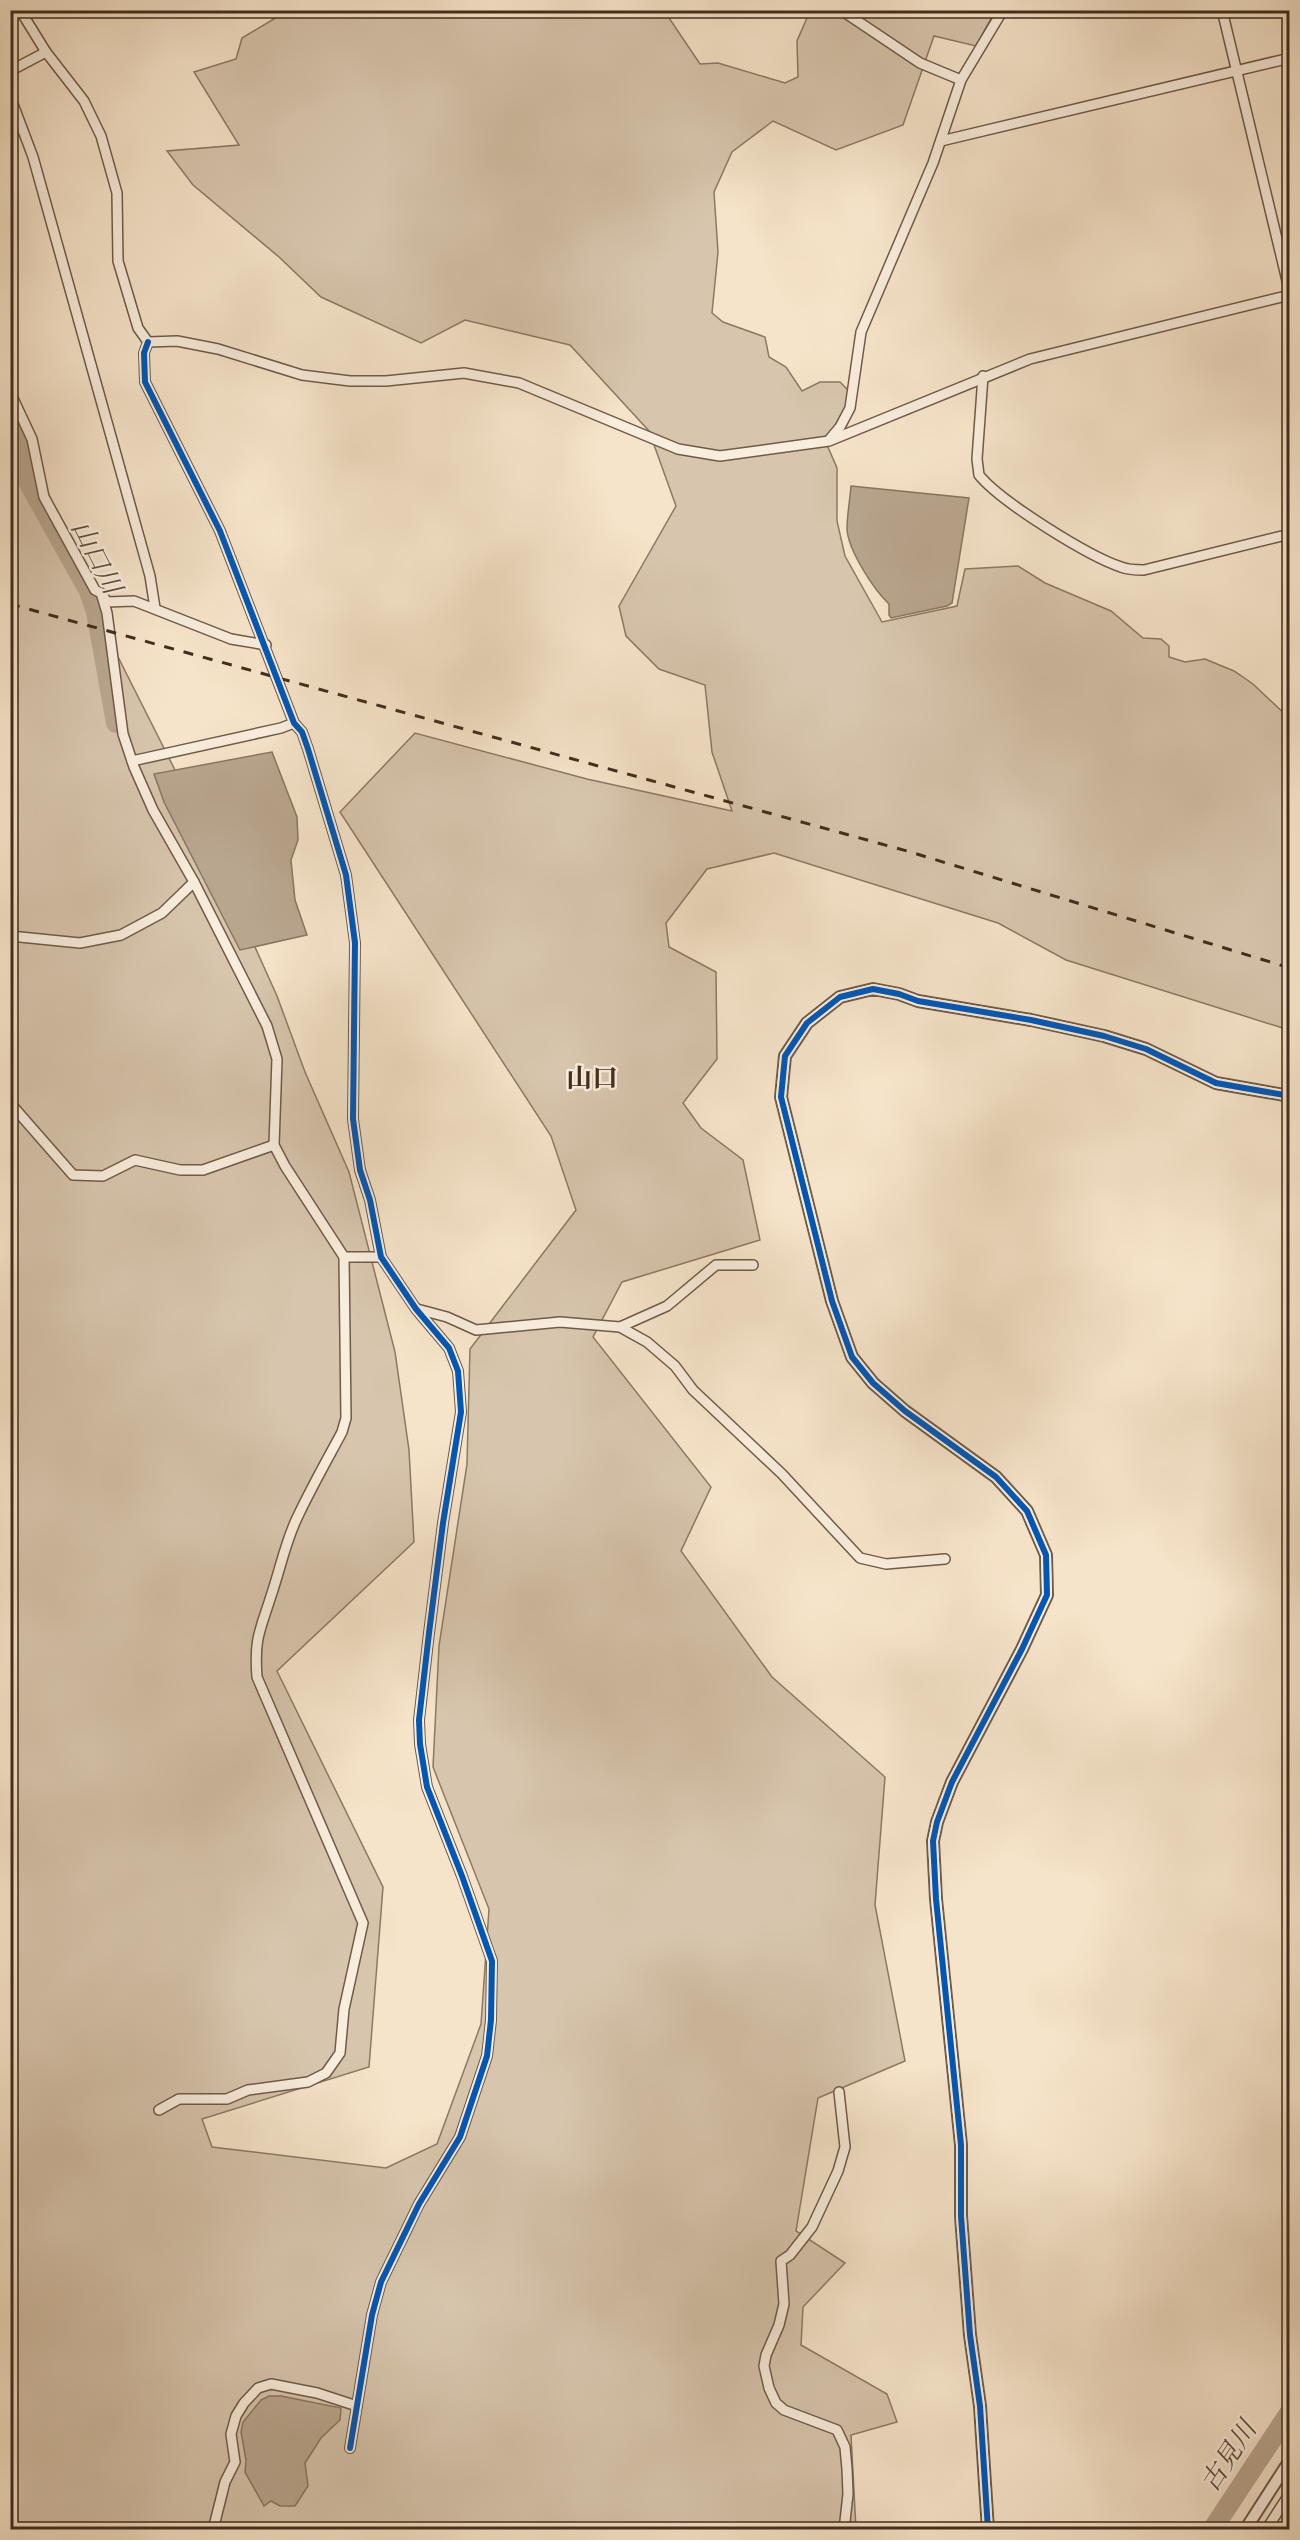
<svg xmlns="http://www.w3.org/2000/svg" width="1300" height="2540" font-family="Alegreya,'Noto Serif JP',serif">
<rect width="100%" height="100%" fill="#f6e4ca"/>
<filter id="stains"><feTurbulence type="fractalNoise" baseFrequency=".00333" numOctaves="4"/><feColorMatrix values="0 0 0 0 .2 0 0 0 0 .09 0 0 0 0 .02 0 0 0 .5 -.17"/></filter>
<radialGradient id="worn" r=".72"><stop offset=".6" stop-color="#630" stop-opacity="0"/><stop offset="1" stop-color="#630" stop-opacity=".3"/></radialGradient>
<path fill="#d7c5ad" stroke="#8c7965" stroke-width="1.5" d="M 287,11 L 667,11 L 667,15 L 700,64 L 718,63 L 785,83 L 798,77 L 797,41 L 810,11 L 995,11 L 976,46 L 934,36 L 903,125 L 836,150 L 773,121 L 732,152 L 714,192 L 718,252 L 712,313 L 723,322 L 765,337 L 769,357 L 786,367 L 802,391 L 820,382 L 840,382 L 849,391 C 846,412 838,424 824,438 L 837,468 L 837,521 L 845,556 L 882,622 L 957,606 L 965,569 L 1018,566 L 1045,583 L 1111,611 L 1143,638 L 1161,639 L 1169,646 L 1169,657 L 1185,662 L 1205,659 L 1234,671 L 1253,684 L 1289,718 L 1289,1030 L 1066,960 L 998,923 L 774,853 L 707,869 L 666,923 L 669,947 L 716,972 L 717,1059 L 683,1103 L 701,1128 L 743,1160 L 760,1240 L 622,1282 L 593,1337 L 711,1487 L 681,1551 L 772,1677 L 885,1777 L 875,1905 L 905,2061 L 818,2098 L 796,2231 L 845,2263 L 803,2307 L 801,2345 L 887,2394 L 897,2422 L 851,2435 L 856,2529 L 11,2530 L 11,461 L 107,635 L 178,776 L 277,996 L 305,1072 L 349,1172 L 395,1352 L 409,1450 L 414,1542 L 277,1671 L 383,1887 L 369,2067 L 202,2119 L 212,2147 L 386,2168 L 437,2144 L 481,2024 L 489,1909 L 433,1767 L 439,1646 L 467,1464 L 470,1349 L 576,1210 L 551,1136 L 340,812 L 415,733 L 587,779 L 732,811 L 712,752 L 705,685 L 659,669 L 626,636 L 619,606 L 676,506 L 649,431 L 570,345 L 465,320 L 421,343 L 321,297 L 279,257 L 193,185 L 167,151 L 239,145 L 194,72 L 236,59 L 242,38 Z"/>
<g fill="#b9a68f" stroke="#897661" stroke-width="1.5">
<path d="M 851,486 L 969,498 L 952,603 L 947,606 L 891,618 L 889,615 L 889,604 C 874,590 848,550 847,529 C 847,515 850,500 851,486 Z"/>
<path d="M 272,752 L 297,817 L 298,840 L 291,860 L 295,900 L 307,935 L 240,950 L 164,802 L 154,774 Z"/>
<path d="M 269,2396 L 281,2396 L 341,2408 L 340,2420 L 321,2438 L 305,2463 L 308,2486 L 295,2506 L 280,2506 L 271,2501 L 264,2506 L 245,2472 L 246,2460 L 241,2432 L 243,2422 L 261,2400 Z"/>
</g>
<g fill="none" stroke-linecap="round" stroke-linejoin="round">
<g stroke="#b9a68f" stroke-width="20">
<path d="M 10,423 L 20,435 L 26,478 L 32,489 L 89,591 L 96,612 L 116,723"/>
<path d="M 1212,2530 L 1290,2412"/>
</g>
<defs>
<g id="minor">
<path d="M 20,10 L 46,52 L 84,101 L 101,136 L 117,193 L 118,261 L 138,328 L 148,342 L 177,341 L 218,349 L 302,375 L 350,381 L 386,381 L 464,373 L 519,383 L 678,449 L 720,456 L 829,441 L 1030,359 L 1290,295"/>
<path d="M 841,10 L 920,63 L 961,80"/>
<path d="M 1222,10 L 1290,293"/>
<path d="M 10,71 L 46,52"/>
<path d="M 10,96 L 33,157 L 150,576 L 155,608"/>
<path d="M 941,141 L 1290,58"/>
<path d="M 148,342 L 144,353 L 145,382 L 220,531 L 294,723 L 302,732 L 308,749 L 346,875 L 355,943 L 353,1119 L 360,1170 L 370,1200 L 381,1257 L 416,1309 L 449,1348 L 458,1371 L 461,1412 L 443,1523 L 429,1633 L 419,1720 L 420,1744 L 427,1787 L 462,1876 L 492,1961 L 491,2020 L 487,2056 L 460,2137 L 419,2204 L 381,2282 L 372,2315 L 350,2448"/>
<path d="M 983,376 L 977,459 L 979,475 C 1001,502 1088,556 1121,567 C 1128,570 1136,570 1144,570 L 1290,534"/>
<path d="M 10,392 L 32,439 L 44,497 L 95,590 L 101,593 L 107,602 L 134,601 L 231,639 L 266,645"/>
<path d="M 830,439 L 840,427 L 850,408 L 861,332 L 933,163 L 961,80 L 1003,10"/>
<path d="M 101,593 L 107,613 L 123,734 L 134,767 L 153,810 L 194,882 L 267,1026 L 277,1059 L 274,1145 L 285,1166 L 344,1257 L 346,1418 L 342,1432 C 327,1460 311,1488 297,1518 C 285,1543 280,1570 271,1596 C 260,1631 254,1638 257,1677 L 363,1923 L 344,2009 L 340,2053 L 326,2073 L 308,2082 L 248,2090 L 227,2099 L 179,2099 L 159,2110"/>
<path d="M 132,761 L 281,728 L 294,723"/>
<path d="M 10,936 L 80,943 L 121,935 L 162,913 L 194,882"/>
<path d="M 10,1103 L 73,1175 L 103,1176 L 135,1160 L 180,1170 L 203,1170 L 274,1145"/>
<path d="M 344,1257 L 381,1257"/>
<path d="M 417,1309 L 447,1317 L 476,1330 L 560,1322 L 620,1327 L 647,1342 L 675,1366 L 693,1390 L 782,1474 L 860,1558 L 886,1564 L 945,1559"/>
<path d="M 620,1327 L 667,1306 L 716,1265 L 753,1265"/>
<path d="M 839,2092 L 845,2147 L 838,2171 L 812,2227 L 790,2255 L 781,2261 L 784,2304 L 779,2325 L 766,2355 L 764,2366 L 769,2388 L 776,2403 L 784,2410 L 837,2430 L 845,2447 L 847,2469 L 848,2494 L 844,2530"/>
<path d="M 213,2530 L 225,2482 L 235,2462 L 231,2434 L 236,2416 L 244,2403 L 258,2388 L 271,2384 L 317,2393 L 357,2406"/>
<path d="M 1266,2530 L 1290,2493"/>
</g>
<g id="tertiary">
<path d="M 988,2530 L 980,2406 L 970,2335 L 961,2216 L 961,2145 L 936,1899 L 933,1841 L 937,1822 L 952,1782 L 1022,1649 L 1047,1595 L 1046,1555 L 1027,1511 L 996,1477 L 905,1411 L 873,1383 L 852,1357 L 832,1301 L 781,1097 L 785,1056 L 807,1023 L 840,997 L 873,989 L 899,994 L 918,1001 L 1031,1020 L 1104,1036 L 1146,1049 L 1216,1083 L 1290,1096"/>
<path d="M 1245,2530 L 1290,2460"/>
</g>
</defs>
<use href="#minor" stroke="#6f5b48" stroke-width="12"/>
<use href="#tertiary" stroke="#6f5b48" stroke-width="14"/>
<use href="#minor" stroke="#f9eddd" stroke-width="9"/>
<use href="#tertiary" stroke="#f9eddd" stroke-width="10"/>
<path stroke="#422d1d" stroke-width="3" stroke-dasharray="10 10" stroke-linecap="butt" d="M 10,604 L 907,851 L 1290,968"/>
<defs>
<g id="cycleway">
<path d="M 148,342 L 144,353 L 145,382 L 220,531 L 294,723 L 302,732 L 308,749 L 346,875 L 355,943 L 353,1119 L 360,1170 L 370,1200 L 381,1257 L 416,1309 L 449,1348 L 458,1371 L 461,1412 L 443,1523 L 429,1633 L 419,1720 L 420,1744 L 427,1787 L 462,1876 L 492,1961 L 491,2020 L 487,2056 L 460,2137 L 419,2204 L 381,2282 L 372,2315 L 350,2448"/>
<path d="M 988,2530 L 980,2406 L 970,2335 L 961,2216 L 961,2145 L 936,1899 L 933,1841 L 937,1822 L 952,1782 L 1022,1649 L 1047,1595 L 1046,1555 L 1027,1511 L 996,1477 L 905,1411 L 873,1383 L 852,1357 L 832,1301 L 781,1097 L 785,1056 L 807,1023 L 840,997 L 873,989 L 899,994 L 918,1001 L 1031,1020 L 1104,1036 L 1146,1049 L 1216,1083 L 1290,1096"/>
</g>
</defs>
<use href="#cycleway" stroke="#f9eddd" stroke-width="10"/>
<use href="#cycleway" stroke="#0057b8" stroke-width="6"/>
</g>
<g text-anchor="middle" stroke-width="5" stroke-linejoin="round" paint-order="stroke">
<g font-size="26" font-style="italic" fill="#604b3a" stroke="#f9eddd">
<text transform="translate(97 557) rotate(63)" y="9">山口川</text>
<text transform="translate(1228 2456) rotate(-57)" y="9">古見川</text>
</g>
<g font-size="26" font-weight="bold" fill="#422d1d" stroke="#f9eddd">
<text x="592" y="1087">山口</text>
</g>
</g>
<rect width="1300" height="2540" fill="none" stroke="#f6e4ca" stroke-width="36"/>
<rect x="12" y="12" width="1276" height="2516" fill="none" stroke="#422d1d" stroke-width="3"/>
<rect x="18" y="18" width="1264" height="2504" fill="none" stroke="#422d1d" stroke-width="1.5"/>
<rect width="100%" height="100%" filter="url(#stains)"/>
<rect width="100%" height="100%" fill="url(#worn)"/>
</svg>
